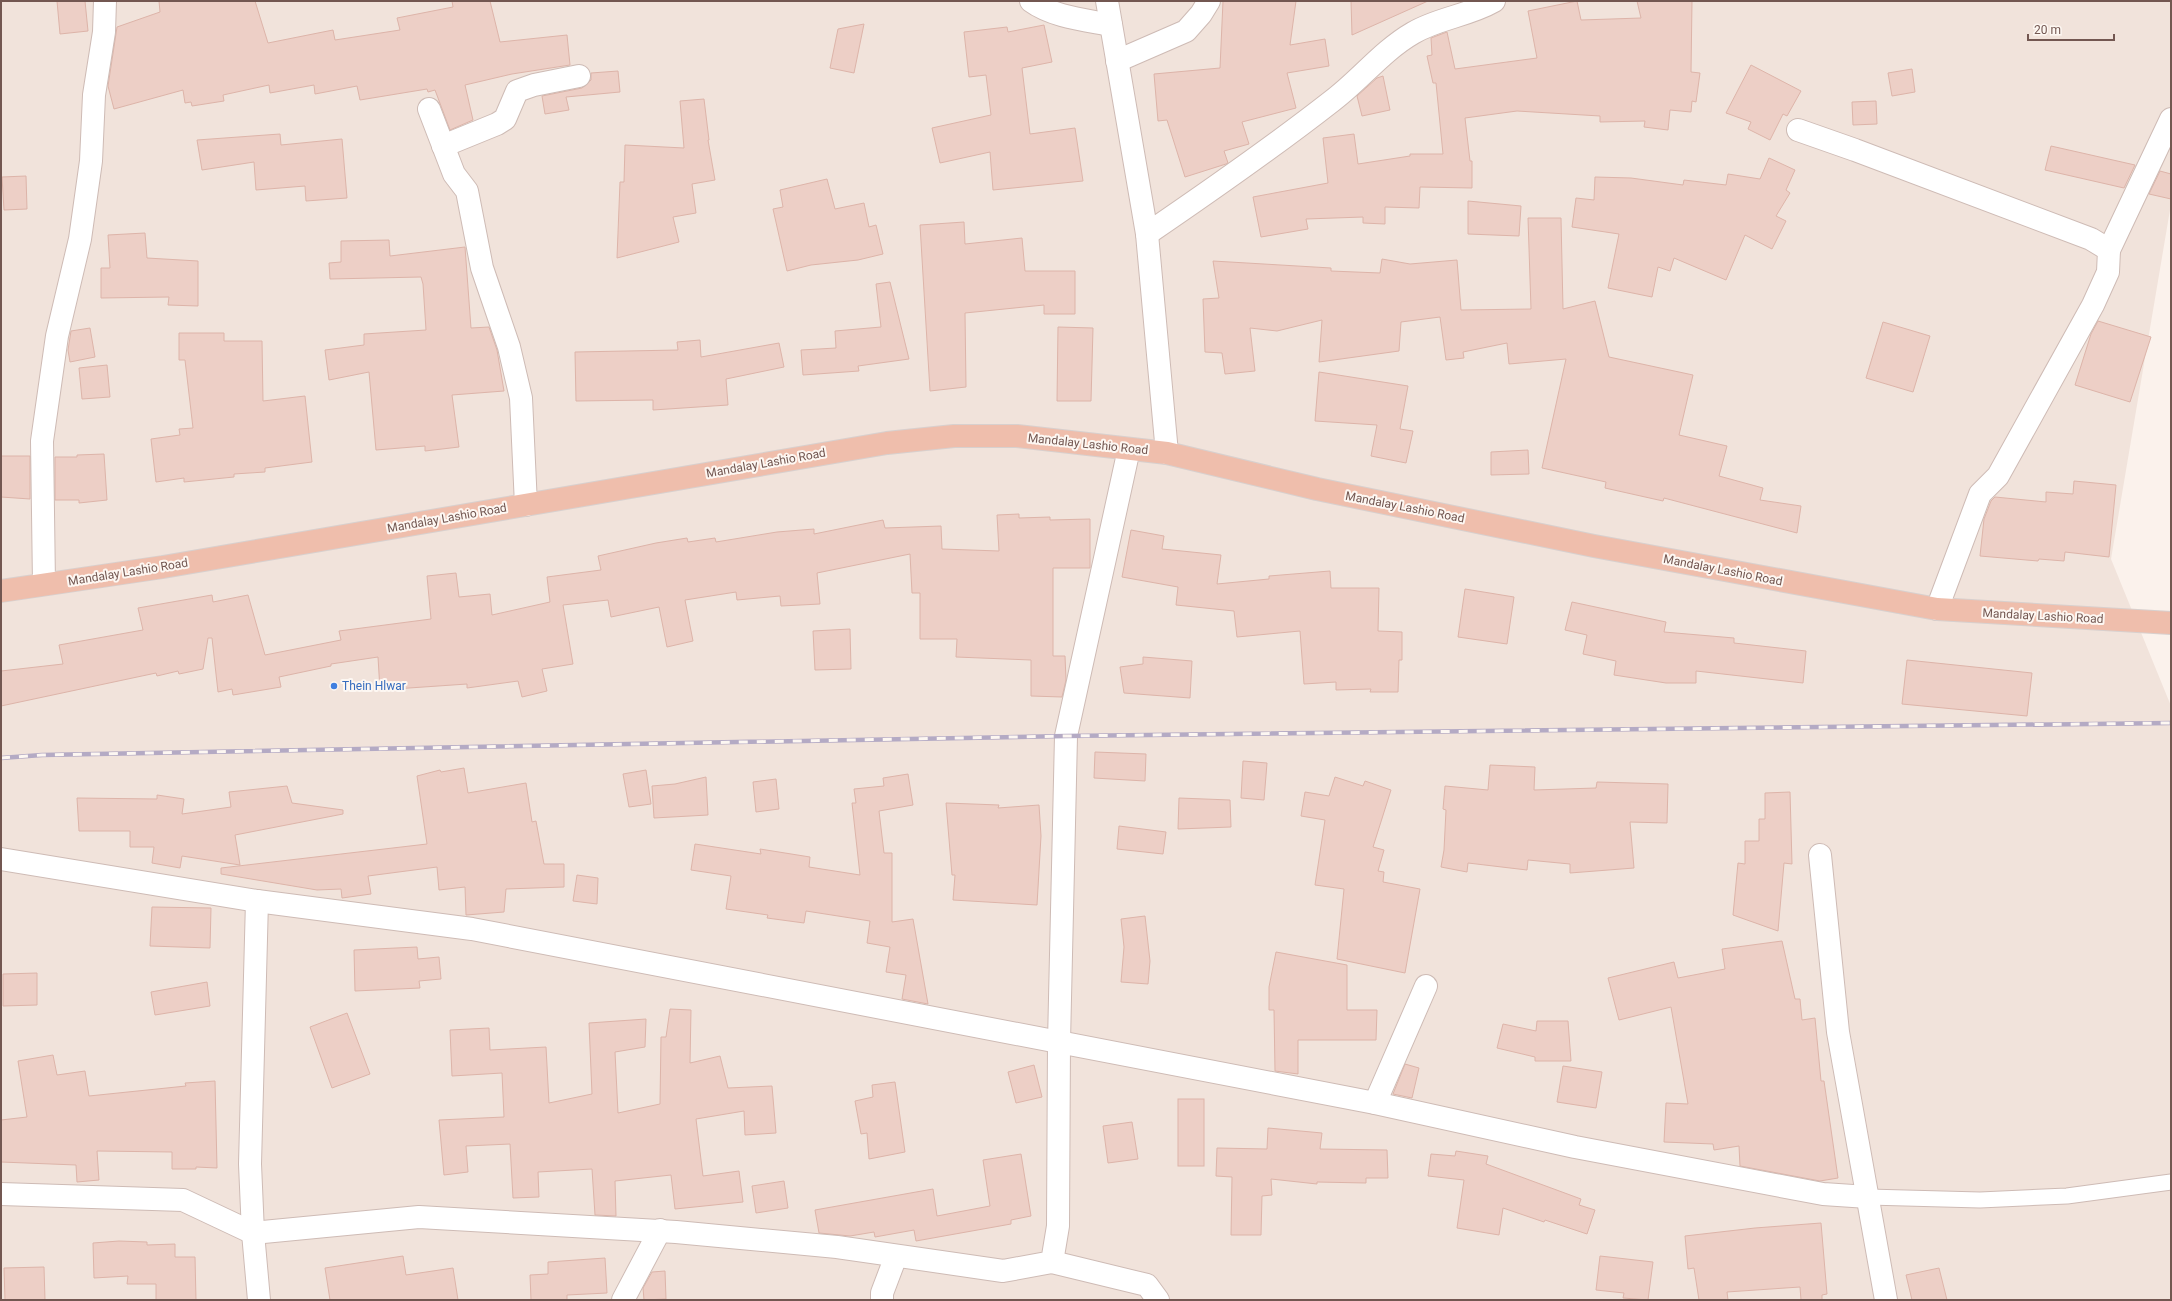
<svg xmlns="http://www.w3.org/2000/svg" width="2172" height="1301" font-family="Roboto,sans-serif">
<rect width="100%" height="100%" fill="#fbf2ec"/>
<path fill="#f1e3db" d="M 1,1 L 2171,1 L 2171,204 L 2111,559 L 2171,706 L 2171,1300 L 1,1300 Z"/>
<g fill="#edcfc6" stroke="#ddb4a9">
<path d="M 57,1 L 85,1 L 88,31 L 60,34 Z"/>
<path d="M 159,1 L 255,1 L 268,43 L 333,30 L 335,40 L 400,30 L 397,18 L 453,7 L 452,1 L 490,1 L 500,42 L 567,35 L 570,65 L 512,74 L 465,85 L 473,120 L 450,130 L 435,90 L 428,92 L 427,89 L 360,100 L 357,86 L 315,94 L 314,85 L 270,93 L 269,85 L 223,95 L 224,101 L 192,106 L 191,102 L 185,103 L 183,90 L 114,109 L 108,86 L 117,27 L 160,12 Z"/>
<path d="M 1223,1 L 1296,1 L 1290,45 L 1325,39 L 1329,66 L 1287,73 L 1296,108 L 1242,122 L 1249,144 L 1224,151 L 1228,163 L 1226,164 L 1185,177 L 1167,120 L 1158,121 L 1154,74 L 1220,68 Z"/>
<path d="M 1351,1 L 1428,1 L 1352,35 Z"/>
<path d="M 1577,1 L 1581,20 L 1641,18 L 1637,1 L 1692,1 L 1691,72 L 1700,73 L 1696,102 L 1692,101 L 1691,112 L 1670,110 L 1668,130 L 1644,127 L 1645,121 L 1600,122 L 1600,116 L 1517,111 L 1465,118 L 1470,161 L 1472,161 L 1472,188 L 1420,187 L 1419,208 L 1385,207 L 1385,224 L 1363,223 L 1363,217 L 1306,219 L 1308,229 L 1261,237 L 1253,197 L 1328,183 L 1323,138 L 1354,134 L 1358,164 L 1410,156 L 1410,154 L 1443,154 L 1436,83 L 1433,83 L 1427,56 L 1432,55 L 1431,38 L 1447,32 L 1455,69 L 1537,58 L 1528,11 Z"/>
<path d="M 864,24 L 854,73 L 830,68 L 838,29 Z"/>
<path d="M 1044,25 L 1052,62 L 1022,68 L 1030,134 L 1075,128 L 1083,181 L 993,190 L 990,152 L 940,163 L 932,128 L 991,115 L 986,75 L 969,77 L 964,32 L 1007,27 L 1008,32 Z"/>
<path d="M 1751,65 L 1801,91 L 1787,116 L 1783,114 L 1770,140 L 1748,129 L 1751,122 L 1726,113 Z"/>
<path d="M 1912,69 L 1915,92 L 1892,96 L 1888,73 Z"/>
<path d="M 618,71 L 620,92 L 566,97 L 569,110 L 545,114 L 542,96 L 582,88 L 591,80 L 591,73 Z"/>
<path d="M 1383,76 L 1390,110 L 1362,116 L 1357,96 L 1377,78 Z"/>
<path d="M 704,99 L 709,140 L 708,140 L 715,180 L 692,184 L 696,213 L 673,217 L 679,242 L 617,258 L 620,182 L 624,182 L 625,145 L 684,148 L 680,101 Z"/>
<path d="M 1876,101 L 1877,124 L 1853,125 L 1852,102 Z"/>
<path d="M 280,134 L 281,145 L 342,139 L 347,198 L 306,201 L 305,186 L 256,190 L 254,162 L 202,170 L 197,140 Z"/>
<path d="M 2051,146 L 2135,165 L 2124,188 L 2045,170 Z"/>
<path d="M 1769,158 L 1795,170 L 1786,190 L 1790,193 L 1776,216 L 1786,221 L 1772,249 L 1745,235 L 1726,280 L 1674,258 L 1670,271 L 1658,267 L 1652,297 L 1608,288 L 1619,234 L 1572,227 L 1576,198 L 1594,200 L 1595,177 L 1631,178 L 1683,185 L 1684,180 L 1726,185 L 1728,174 L 1760,179 Z"/>
<path d="M 2160,171 L 2171,174 L 2171,199 L 2149,194 Z"/>
<path d="M 26,176 L 27,209 L 4,210 L 2,177 Z"/>
<path d="M 827,179 L 835,209 L 864,203 L 869,227 L 876,225 L 883,254 L 858,260 L 811,265 L 787,271 L 773,209 L 783,207 L 780,190 Z"/>
<path d="M 1468,201 L 1521,206 L 1519,236 L 1468,234 Z"/>
<path d="M 1528,218 L 1561,218 L 1563,309 L 1595,301 L 1609,357 L 1693,375 L 1679,435 L 1727,446 L 1719,476 L 1763,488 L 1760,500 L 1801,506 L 1797,533 L 1664,498 L 1663,501 L 1605,488 L 1606,482 L 1542,468 L 1566,359 L 1509,364 L 1507,343 L 1463,352 L 1464,358 L 1446,360 L 1440,317 L 1401,322 L 1399,351 L 1319,362 L 1322,320 L 1277,331 L 1250,328 L 1255,371 L 1225,374 L 1222,353 L 1205,352 L 1203,299 L 1219,298 L 1213,261 L 1331,268 L 1331,271 L 1380,273 L 1382,259 L 1410,264 L 1457,260 L 1461,310 L 1531,309 Z"/>
<path d="M 964,222 L 965,244 L 1022,238 L 1025,271 L 1075,271 L 1075,314 L 1044,314 L 1044,305 L 965,313 L 966,387 L 930,391 L 920,225 Z"/>
<path d="M 145,233 L 147,258 L 198,261 L 198,306 L 168,305 L 169,297 L 101,298 L 101,268 L 110,268 L 108,235 Z"/>
<path d="M 389,240 L 390,256 L 465,247 L 471,328 L 489,327 L 497,350 L 504,391 L 452,395 L 459,447 L 425,451 L 425,446 L 376,450 L 369,372 L 329,380 L 325,350 L 364,345 L 364,334 L 426,330 L 423,284 L 421,277 L 330,279 L 329,263 L 341,262 L 341,241 Z"/>
<path d="M 890,282 L 909,359 L 858,366 L 859,371 L 803,375 L 801,350 L 836,348 L 835,331 L 881,327 L 876,284 Z"/>
<path d="M 2098,321 L 2151,337 L 2130,402 L 2075,385 L 2091,334 Z"/>
<path d="M 1883,322 L 1930,336 L 1913,392 L 1866,378 Z"/>
<path d="M 1058,327 L 1093,328 L 1091,401 L 1057,401 Z"/>
<path d="M 90,328 L 95,357 L 70,362 L 68,350 L 71,331 Z"/>
<path d="M 179,333 L 224,333 L 224,341 L 262,341 L 263,401 L 305,396 L 312,462 L 265,468 L 265,472 L 234,474 L 234,477 L 184,482 L 184,478 L 156,482 L 151,439 L 180,435 L 179,429 L 193,428 L 185,360 L 179,360 Z"/>
<path d="M 700,340 L 701,357 L 779,343 L 784,367 L 726,379 L 728,405 L 653,410 L 653,400 L 576,401 L 575,352 L 678,350 L 677,342 Z"/>
<path d="M 107,365 L 110,397 L 82,399 L 79,368 Z"/>
<path d="M 1319,372 L 1408,386 L 1400,429 L 1413,431 L 1406,463 L 1371,456 L 1377,425 L 1315,421 Z"/>
<path d="M 1528,450 L 1529,474 L 1491,475 L 1491,452 Z"/>
<path d="M 104,454 L 107,500 L 79,503 L 79,500 L 55,500 L 55,457 L 77,457 L 77,455 Z"/>
<path d="M 1,456 L 30,456 L 30,499 L 1,497 Z"/>
<path d="M 2074,481 L 2116,485 L 2109,557 L 2065,552 L 2064,561 L 2039,559 L 2038,561 L 1980,556 L 1984,519 L 1991,501 L 1995,497 L 2046,502 L 2046,492 L 2073,494 Z"/>
<path d="M 1019,514 L 1019,518 L 1050,517 L 1050,520 L 1090,519 L 1090,568 L 1053,568 L 1053,656 L 1065,656 L 1066,680 L 1062,697 L 1031,696 L 1031,660 L 956,657 L 957,639 L 920,639 L 920,593 L 912,593 L 910,554 L 817,573 L 820,604 L 781,606 L 780,596 L 737,600 L 736,592 L 685,600 L 693,641 L 667,647 L 659,607 L 611,617 L 608,600 L 563,605 L 573,664 L 542,669 L 547,691 L 522,697 L 518,681 L 467,688 L 467,684 L 380,690 L 378,657 L 331,664 L 331,666 L 279,677 L 281,687 L 233,695 L 232,689 L 218,692 L 212,638 L 208,638 L 203,669 L 179,674 L 178,671 L 157,676 L 156,673 L 1,706 L 1,671 L 63,664 L 59,645 L 143,630 L 138,608 L 212,595 L 213,602 L 248,595 L 265,655 L 341,640 L 339,631 L 431,619 L 427,576 L 456,573 L 459,597 L 490,594 L 492,615 L 550,602 L 547,577 L 601,570 L 598,556 L 656,543 L 687,538 L 688,542 L 715,538 L 716,542 L 777,532 L 814,529 L 814,534 L 883,520 L 885,528 L 941,526 L 942,549 L 999,551 L 997,515 Z"/>
<path d="M 1131,530 L 1164,536 L 1162,549 L 1221,555 L 1217,584 L 1269,579 L 1269,576 L 1330,571 L 1331,588 L 1379,588 L 1378,631 L 1402,632 L 1402,660 L 1399,660 L 1398,692 L 1370,692 L 1371,689 L 1336,690 L 1336,682 L 1304,684 L 1300,631 L 1237,637 L 1234,611 L 1176,605 L 1178,587 L 1122,577 Z"/>
<path d="M 1465,589 L 1514,597 L 1507,644 L 1458,637 Z"/>
<path d="M 1572,602 L 1666,622 L 1664,632 L 1734,638 L 1734,643 L 1806,651 L 1803,683 L 1696,671 L 1696,683 L 1666,683 L 1614,675 L 1616,661 L 1583,654 L 1587,635 L 1565,630 Z"/>
<path d="M 850,629 L 851,669 L 815,670 L 813,631 Z"/>
<path d="M 1143,657 L 1192,661 L 1190,698 L 1124,693 L 1120,667 L 1143,664 Z"/>
<path d="M 1907,660 L 2032,673 L 2027,716 L 1902,704 Z"/>
<path d="M 1095,752 L 1146,754 L 1145,781 L 1094,778 Z"/>
<path d="M 1243,761 L 1267,763 L 1264,800 L 1241,798 Z"/>
<path d="M 1490,765 L 1535,767 L 1534,790 L 1596,788 L 1597,782 L 1668,784 L 1667,823 L 1630,822 L 1634,868 L 1570,873 L 1570,864 L 1528,860 L 1527,870 L 1468,863 L 1467,872 L 1441,867 L 1444,850 L 1446,810 L 1443,809 L 1445,786 L 1488,790 Z"/>
<path d="M 464,768 L 468,793 L 526,783 L 532,822 L 536,821 L 544,864 L 564,864 L 564,887 L 506,889 L 504,912 L 466,915 L 465,887 L 439,890 L 437,867 L 368,876 L 371,894 L 342,898 L 341,889 L 317,890 L 221,874 L 221,868 L 427,844 L 417,776 L 440,770 L 441,772 Z"/>
<path d="M 646,770 L 651,804 L 629,807 L 623,774 Z"/>
<path d="M 908,774 L 913,805 L 879,811 L 884,853 L 892,853 L 892,922 L 913,919 L 928,1004 L 902,999 L 906,975 L 886,972 L 890,947 L 867,943 L 870,921 L 806,911 L 804,923 L 767,918 L 768,915 L 726,909 L 731,876 L 691,870 L 695,844 L 761,854 L 760,849 L 810,857 L 809,867 L 860,875 L 852,803 L 856,803 L 854,789 L 884,786 L 883,778 Z"/>
<path d="M 706,777 L 708,815 L 654,818 L 652,786 L 675,784 Z"/>
<path d="M 1335,777 L 1363,786 L 1365,781 L 1391,790 L 1373,847 L 1384,850 L 1378,871 L 1384,872 L 1383,882 L 1420,889 L 1405,973 L 1337,959 L 1344,889 L 1315,885 L 1325,820 L 1301,816 L 1305,792 L 1329,796 Z"/>
<path d="M 776,779 L 779,809 L 756,812 L 753,782 Z"/>
<path d="M 287,786 L 292,803 L 343,810 L 343,814 L 235,835 L 240,865 L 182,856 L 180,868 L 152,863 L 154,847 L 130,847 L 130,831 L 79,831 L 77,798 L 157,799 L 157,795 L 184,799 L 182,814 L 231,807 L 229,792 Z"/>
<path d="M 1790,792 L 1792,864 L 1784,863 L 1778,931 L 1733,915 L 1738,863 L 1745,864 L 1745,841 L 1759,841 L 1759,819 L 1765,819 L 1765,793 Z"/>
<path d="M 1179,798 L 1230,800 L 1231,827 L 1178,829 Z"/>
<path d="M 946,803 L 999,805 L 998,808 L 1039,805 L 1041,836 L 1037,905 L 953,900 L 955,875 L 952,875 Z"/>
<path d="M 1119,826 L 1166,832 L 1163,854 L 1117,849 Z"/>
<path d="M 577,875 L 598,878 L 597,904 L 573,901 Z"/>
<path d="M 152,907 L 211,908 L 210,948 L 150,946 Z"/>
<path d="M 1145,916 L 1150,961 L 1148,984 L 1121,982 L 1124,947 L 1121,919 Z"/>
<path d="M 1782,941 L 1795,999 L 1800,999 L 1802,1020 L 1815,1018 L 1821,1081 L 1824,1081 L 1838,1178 L 1820,1181 L 1740,1166 L 1739,1146 L 1714,1150 L 1713,1144 L 1664,1142 L 1666,1103 L 1688,1104 L 1671,1007 L 1619,1020 L 1608,978 L 1674,962 L 1678,978 L 1725,969 L 1722,949 Z"/>
<path d="M 417,947 L 418,959 L 439,957 L 441,979 L 419,981 L 420,988 L 355,991 L 354,950 Z"/>
<path d="M 1276,952 L 1347,965 L 1347,1010 L 1377,1010 L 1376,1040 L 1298,1040 L 1298,1074 L 1275,1071 L 1274,1010 L 1269,1010 L 1269,987 Z"/>
<path d="M 37,973 L 37,1005 L 3,1006 L 3,974 Z"/>
<path d="M 207,982 L 210,1006 L 155,1015 L 151,992 Z"/>
<path d="M 670,1009 L 691,1010 L 690,1063 L 720,1056 L 728,1088 L 772,1086 L 776,1133 L 745,1135 L 744,1111 L 696,1119 L 703,1176 L 739,1171 L 743,1202 L 675,1209 L 671,1175 L 615,1181 L 616,1216 L 595,1215 L 592,1169 L 538,1172 L 539,1197 L 513,1198 L 510,1144 L 466,1146 L 468,1172 L 444,1175 L 439,1120 L 504,1117 L 502,1073 L 452,1076 L 450,1030 L 489,1028 L 490,1050 L 546,1047 L 549,1103 L 592,1094 L 589,1023 L 646,1019 L 645,1047 L 615,1052 L 618,1113 L 660,1104 L 661,1037 L 666,1037 Z"/>
<path d="M 347,1013 L 370,1074 L 332,1088 L 310,1027 Z"/>
<path d="M 1537,1021 L 1568,1021 L 1571,1061 L 1535,1061 L 1535,1057 L 1497,1048 L 1503,1024 L 1536,1031 Z"/>
<path d="M 53,1055 L 57,1075 L 85,1071 L 89,1096 L 186,1086 L 185,1083 L 215,1081 L 217,1168 L 196,1167 L 196,1169 L 172,1169 L 172,1152 L 97,1151 L 99,1180 L 77,1182 L 76,1165 L 1,1162 L 1,1120 L 27,1117 L 18,1061 Z"/>
<path d="M 1405,1064 L 1419,1068 L 1412,1098 L 1393,1094 Z"/>
<path d="M 1034,1065 L 1042,1097 L 1016,1103 L 1008,1072 Z"/>
<path d="M 1563,1066 L 1602,1072 L 1596,1108 L 1557,1102 Z"/>
<path d="M 895,1082 L 905,1152 L 869,1159 L 867,1133 L 861,1134 L 855,1101 L 873,1097 L 872,1085 Z"/>
<rect x="1178" y="1099" width="26" height="67"/>
<path d="M 1132,1122 L 1138,1159 L 1108,1163 L 1103,1126 Z"/>
<path d="M 1268,1128 L 1322,1133 L 1320,1149 L 1387,1150 L 1388,1178 L 1366,1178 L 1366,1183 L 1317,1182 L 1317,1184 L 1271,1179 L 1272,1195 L 1262,1196 L 1261,1235 L 1231,1235 L 1232,1177 L 1216,1176 L 1217,1148 L 1267,1149 Z"/>
<path d="M 1456,1151 L 1488,1156 L 1486,1164 L 1581,1199 L 1579,1205 L 1595,1210 L 1587,1234 L 1545,1220 L 1544,1222 L 1503,1208 L 1499,1235 L 1457,1228 L 1464,1180 L 1428,1176 L 1431,1154 L 1455,1156 Z"/>
<path d="M 1021,1154 L 1031,1216 L 1011,1220 L 1011,1224 L 916,1241 L 914,1230 L 875,1237 L 874,1232 L 850,1236 L 819,1233 L 815,1210 L 933,1189 L 937,1216 L 990,1206 L 983,1160 Z"/>
<path d="M 784,1181 L 788,1208 L 756,1213 L 752,1186 Z"/>
<path d="M 1821,1223 L 1827,1294 L 1822,1295 L 1822,1300 L 1801,1300 L 1800,1287 L 1727,1292 L 1728,1300 L 1699,1300 L 1694,1268 L 1688,1269 L 1685,1236 L 1755,1228 Z"/>
<path d="M 119,1241 L 147,1242 L 147,1245 L 175,1244 L 175,1257 L 195,1257 L 196,1300 L 156,1300 L 156,1284 L 127,1284 L 128,1276 L 94,1278 L 93,1243 Z"/>
<path d="M 403,1256 L 406,1275 L 453,1268 L 458,1300 L 330,1300 L 325,1268 Z"/>
<path d="M 1600,1256 L 1653,1262 L 1648,1300 L 1623,1298 L 1624,1293 L 1596,1290 Z"/>
<path d="M 605,1258 L 607,1293 L 567,1295 L 567,1300 L 531,1300 L 530,1275 L 548,1274 L 548,1262 Z"/>
<path d="M 44,1267 L 45,1300 L 5,1300 L 4,1268 Z"/>
<path d="M 1939,1268 L 1947,1300 L 1912,1300 L 1906,1275 Z"/>
<path d="M 665,1271 L 666,1299 L 644,1300 L 643,1288 L 652,1272 Z"/>
</g>
<g fill="none" stroke-linecap="round" stroke-linejoin="round">
<defs>
<path id="service" d="M 1868,1197 L 1980,1200 L 2067,1196 L 2171,1182"/>
<g id="minor">
<path d="M 1031,1 C 1053,17 1086,20 1111,25"/>
<path d="M 1107,1 L 1147,234 L 1167,453"/>
<path d="M 1117,61 L 1186,31 L 1201,14 L 1209,1"/>
<path d="M 429,109 L 454,174 L 467,191 L 482,268 L 509,347 L 521,398 L 526,505"/>
<path d="M 1798,130 L 1855,150 L 2091,239 L 2109,250 L 2108,272 L 2093,305 L 1998,476 L 1980,494 L 1937,609"/>
<path d="M 443,146 L 497,124 L 505,119 L 517,91 L 534,85 L 579,76"/>
<path d="M 1147,234 C 1210,191 1272,148 1332,101 C 1360,80 1382,51 1413,33 C 1438,18 1468,16 1494,1"/>
<path d="M 2109,250 L 2171,119"/>
<path d="M 44,584 L 42,441 L 57,336 L 80,239 L 91,161 L 94,95 L 104,32 L 105,1"/>
<path d="M 1820,855 L 1838,1032 L 1886,1300"/>
<path d="M 1,859 L 257,901 L 472,929 L 1375,1103 L 1575,1147 L 1823,1194 L 1868,1197"/>
<path d="M 257,901 L 250,1164 L 253,1233 L 259,1300"/>
<path d="M 1375,1103 L 1426,986"/>
<path d="M 1,1194 L 183,1200 L 253,1233 L 419,1217 L 676,1232 L 837,1247 L 1003,1271 L 1052,1262 L 1058,1226 L 1059,1042 L 1066,736 L 1129,449"/>
<path d="M 1052,1262 L 1147,1285 L 1158,1300"/>
<path d="M 623,1300 L 660,1230"/>
<path d="M 882,1300 L 882,1293 L 896,1256"/>
</g>
<path id="trunk" d="M 1,591 L 163,567 L 887,443 L 954,436 L 1017,436 L 1167,453 L 1317,489 L 1594,546 L 1937,609 L 2171,623"/>
</defs>
<use href="#service" stroke="#cebbb5" stroke-width="17"/>
<use href="#minor" stroke="#cebbb5" stroke-width="24"/>
<use href="#trunk" stroke="#d8d0ce" stroke-width="24"/>
<use href="#service" stroke="#fff" stroke-width="15"/>
<use href="#minor" stroke="#fff" stroke-width="22"/>
<use href="#trunk" stroke="#efbeac" stroke-width="22"/>
<defs>
<path id="rail" d="M 1,758 L 42,755 L 1066,736 L 2171,723"/>
</defs>
<use href="#rail" stroke="#b4aac4" stroke-width="4.5"/>
<use href="#rail" stroke="#fdf7f2" stroke-width="3" stroke-dasharray="9" stroke-linecap="butt"/>
</g>
<circle fill="#3f7fe0" stroke="#fdf7f2" stroke-width="1.5" cx="334" cy="686" r="4"/>
<g text-anchor="middle" stroke-width="4" stroke-linejoin="round" paint-order="stroke">
<g font-size="12" fill="#735751" stroke="#fdf7f2">
<text transform="translate(1088 444) rotate(6)" y="4">Mandalay Lashio Road</text>
<text transform="translate(766 463) rotate(-10)" y="4">Mandalay Lashio Road</text>
<text transform="translate(1405 507) rotate(11)" y="4">Mandalay Lashio Road</text>
<text transform="translate(447 518) rotate(-10)" y="4">Mandalay Lashio Road</text>
<text transform="translate(1723 570) rotate(11)" y="4">Mandalay Lashio Road</text>
<text transform="translate(128 572) rotate(-9)" y="4">Mandalay Lashio Road</text>
<text transform="translate(2043 616) rotate(3)" y="4">Mandalay Lashio Road</text>
</g>
<g font-size="12" fill="#366cbe" stroke="#fdf7f2" text-anchor="start">
<text x="342" y="690">Thein Hlwar</text>
</g>
</g>
<rect width="2172" height="1301" fill="none" stroke="#735751" stroke-width="4"/>
<path d="M2028 34v6h86v-6" fill="none" stroke="#735751" stroke-width="2"/>
<text x="2034" y="34" font-size="12" fill="#735751" stroke="#fdf7f2" stroke-width="3" paint-order="stroke">20 m</text>
</svg>
